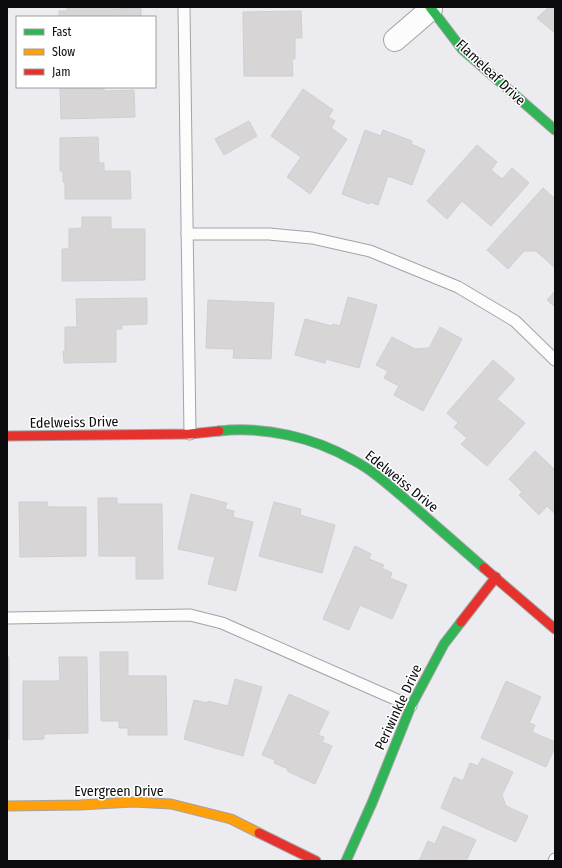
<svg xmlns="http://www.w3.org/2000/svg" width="562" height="868" font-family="'Fira Sans Condensed',sans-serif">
<rect width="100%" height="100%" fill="#ececf0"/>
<g fill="#d7d5d6" stroke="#cfced0">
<path d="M 67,7 L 114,7 L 114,9 L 141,8 L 141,17 L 59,17 L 59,11 L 67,11 Z"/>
<path d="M 549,7 L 555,7 L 555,33 L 537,18 Z"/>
<path d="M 301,11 L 302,38 L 295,38 L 295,59 L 292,59 L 293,76 L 244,76 L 243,12 Z"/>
<path d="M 60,87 L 104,87 L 104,91 L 134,90 L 135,117 L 61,119 Z"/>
<path d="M 303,89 L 333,110 L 328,117 L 335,121 L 331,128 L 347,139 L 310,194 L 287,177 L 301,157 L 271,136 Z"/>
<path d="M 249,121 L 257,136 L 224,155 L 215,139 Z"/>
<path d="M 365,130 L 381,136 L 383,130 L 412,141 L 411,144 L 425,150 L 412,185 L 388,176 L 378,205 L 370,202 L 369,204 L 342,194 Z"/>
<path d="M 98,137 L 99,163 L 104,163 L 104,171 L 130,171 L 131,199 L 65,199 L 65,182 L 63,182 L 63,171 L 60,171 L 60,138 Z"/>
<path d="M 477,145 L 497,162 L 491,170 L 502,179 L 512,168 L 529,183 L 491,226 L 462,201 L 447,219 L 427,201 Z"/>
<path d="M 543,188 L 555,199 L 555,268 L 536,251 L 524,251 L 508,269 L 487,250 Z"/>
<path d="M 82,217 L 111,217 L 111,229 L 145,229 L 145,280 L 62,281 L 62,249 L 69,249 L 69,229 L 82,228 Z"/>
<path d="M 555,291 L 555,307 L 547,300 Z"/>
<path d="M 348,297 L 377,305 L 359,368 L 326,359 L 325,363 L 295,355 L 305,319 L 332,326 L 333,324 L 340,326 Z"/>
<path d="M 147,298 L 147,324 L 121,325 L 122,329 L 116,329 L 116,362 L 64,363 L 63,351 L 65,351 L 65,327 L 77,327 L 76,299 Z"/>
<path d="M 208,300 L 274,303 L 271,359 L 233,358 L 234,349 L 206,348 Z"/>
<path d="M 440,327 L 462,339 L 423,411 L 394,395 L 399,386 L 384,378 L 388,371 L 376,365 L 392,337 L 415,349 L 429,348 Z"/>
<path d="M 493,360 L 515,379 L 497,399 L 525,423 L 487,466 L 461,444 L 467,438 L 454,427 L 458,423 L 447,413 Z"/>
<path d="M 535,451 L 555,470 L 555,514 L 547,506 L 539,515 L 519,495 L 522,492 L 509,479 Z"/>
<path d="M 191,494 L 227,503 L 225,509 L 234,511 L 233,517 L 253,522 L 236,591 L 208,584 L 215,557 L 178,549 Z"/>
<path d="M 98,498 L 117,498 L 117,504 L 162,504 L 163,579 L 136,579 L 136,556 L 99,556 Z"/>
<path d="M 19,502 L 47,502 L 48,507 L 86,507 L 86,556 L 20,557 Z"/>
<path d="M 274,502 L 301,509 L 300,515 L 335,525 L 322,573 L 259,556 Z"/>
<path d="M 355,546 L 371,554 L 369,559 L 384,565 L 382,568 L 392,573 L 390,578 L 407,585 L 392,619 L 360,605 L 349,630 L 323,619 Z"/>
<path d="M 100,652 L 128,652 L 128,676 L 166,676 L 167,735 L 128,735 L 128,728 L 119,728 L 119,721 L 101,721 Z"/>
<rect x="7" y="657" width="2" height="82"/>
<path d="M 59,657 L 87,657 L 88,733 L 44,734 L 44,739 L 23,740 L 23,681 L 60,681 Z"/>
<path d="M 235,679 L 262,687 L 243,756 L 184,739 L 194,700 L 207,703 L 208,701 L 228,706 Z"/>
<path d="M 506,681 L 541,697 L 529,723 L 535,725 L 532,732 L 555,742 L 555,747 L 546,767 L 481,738 Z"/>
<path d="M 289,694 L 329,712 L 318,735 L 324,737 L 322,742 L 332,746 L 315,784 L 287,771 L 288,769 L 274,763 L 275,760 L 262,755 Z"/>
<path d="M 482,758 L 513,772 L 502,795 L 506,806 L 528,816 L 516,842 L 441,808 L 454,777 L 463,781 L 470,763 L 478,766 Z"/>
<path d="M 443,826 L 476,840 L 466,861 L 419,861 L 428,841 L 435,844 Z"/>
</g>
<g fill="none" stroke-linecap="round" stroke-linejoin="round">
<defs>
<g id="lane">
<path d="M 184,7 L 190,434"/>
<path d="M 187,234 L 269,234 L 312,238 L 370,251 L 458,287 L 515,321 L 555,360"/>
<path d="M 7,618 L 190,615 L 222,623 L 411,706"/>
<path d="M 554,861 L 555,859"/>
</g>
<path id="street" d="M 395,40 L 431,9"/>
<g id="fast">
<path d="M 430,7 L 462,49 L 555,130"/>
<path d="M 219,431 C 264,426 313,437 353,460 C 374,471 392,488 411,504 C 435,525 460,547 484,568"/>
<path d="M 346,861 L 372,803 L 411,706 L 444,644 L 461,622"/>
</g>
<path id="slow" d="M 7,806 L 80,805 L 133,802 L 171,804 L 231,819 L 259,833"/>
<g id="jam">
<path d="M 7,436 L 190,434 L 219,431"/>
<path d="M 484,568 L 555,629"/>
<path d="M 461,622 L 496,577"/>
<path d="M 259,833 L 316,861"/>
</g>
</defs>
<use href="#lane" stroke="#a3a3a6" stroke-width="13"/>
<use href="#street" stroke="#a3a3a6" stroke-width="24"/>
<use href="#fast" stroke="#a3a3a6" stroke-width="11"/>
<use href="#slow" stroke="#a3a3a6" stroke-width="11"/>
<use href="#jam" stroke="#a3a3a6" stroke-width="11"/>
<use href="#lane" stroke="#fcfcfd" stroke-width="11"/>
<use href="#street" stroke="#fcfcfd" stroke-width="22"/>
<use href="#fast" stroke="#30b455" stroke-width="9"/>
<use href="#slow" stroke="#ff9f0a" stroke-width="9"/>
<use href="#jam" stroke="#e5322d" stroke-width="9"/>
</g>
<g text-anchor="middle" stroke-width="3" stroke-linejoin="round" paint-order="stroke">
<g font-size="14" fill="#0c0c0e" stroke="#fff">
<text transform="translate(491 72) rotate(43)" y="5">Flameleaf Drive</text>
<text transform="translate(74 422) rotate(-1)" y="5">Edelweiss Drive</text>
<text transform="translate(402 481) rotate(39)" y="5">Edelweiss Drive</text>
<text transform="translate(398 707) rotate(-65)" y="5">Periwinkle Drive</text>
<text x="119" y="796">Evergreen Drive</text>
</g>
</g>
<rect width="562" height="868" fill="none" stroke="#0c0c0e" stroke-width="16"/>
<rect x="16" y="16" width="140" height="72" fill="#ffffff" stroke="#9e9e9f"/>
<rect x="24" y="29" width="20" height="6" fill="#30b455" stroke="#9e9e9f"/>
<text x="52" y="36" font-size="12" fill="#0c0c0e">Fast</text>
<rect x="24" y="49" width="20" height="6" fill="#ff9f0a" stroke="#9e9e9f"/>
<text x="52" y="56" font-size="12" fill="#0c0c0e">Slow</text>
<rect x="24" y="69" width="20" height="6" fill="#e5322d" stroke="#9e9e9f"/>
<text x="52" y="76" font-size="12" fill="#0c0c0e">Jam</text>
</svg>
